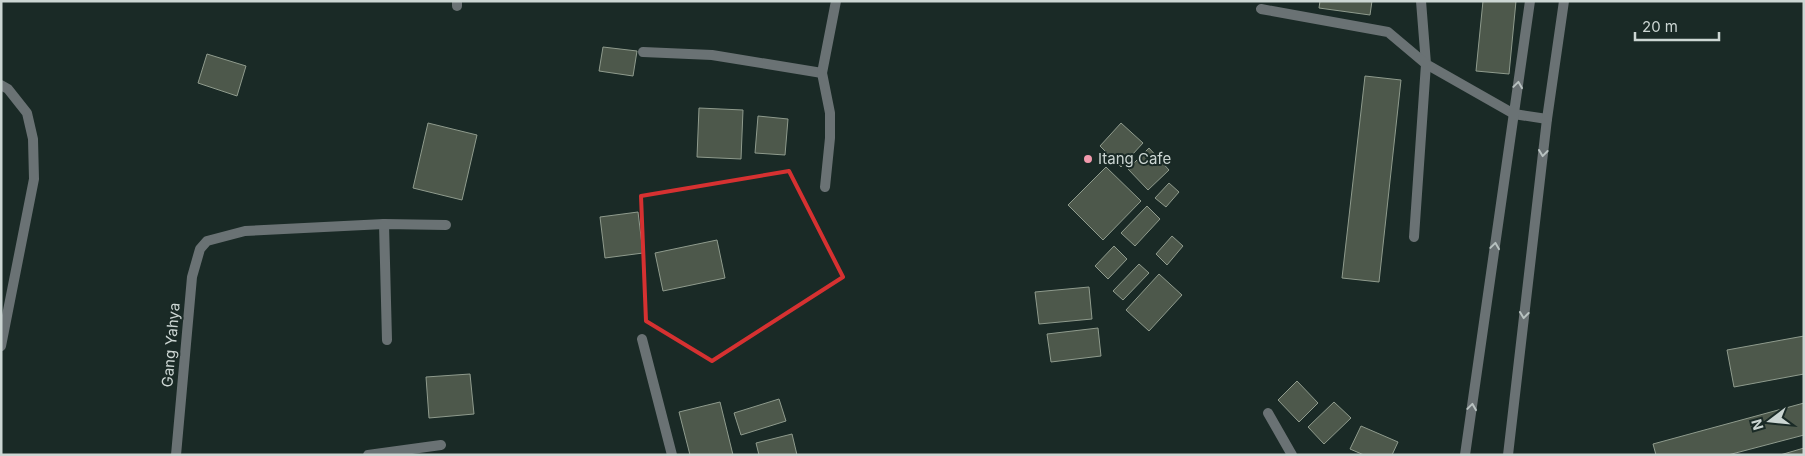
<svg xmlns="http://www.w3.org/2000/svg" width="1805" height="456" font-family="Inter,sans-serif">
<rect width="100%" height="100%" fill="#1a2a26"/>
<g fill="#4d584b" stroke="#8f9b8d">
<path d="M 1320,1 L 1372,1 L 1370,15 L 1319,8 Z"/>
<path d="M 1483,1 L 1516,1 L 1509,74 L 1476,71 Z"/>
<path d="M 603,47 L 637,51 L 633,76 L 599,71 Z"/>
<path d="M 207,54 L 246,66 L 237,96 L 198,83 Z"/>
<path d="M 1365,76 L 1401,80 L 1379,282 L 1342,278 Z"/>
<path d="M 699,108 L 743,110 L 741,159 L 697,157 Z"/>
<path d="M 758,116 L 788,119 L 785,155 L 755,153 Z"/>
<path d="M 428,123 L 477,135 L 462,200 L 413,188 Z"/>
<path d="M 1121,123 L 1143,143 L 1121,167 L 1100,146 Z"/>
<path d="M 1149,148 L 1169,170 L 1148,190 L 1128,169 Z"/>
<path d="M 1106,167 L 1141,201 L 1103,240 L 1068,205 Z"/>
<path d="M 1169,183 L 1179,192 L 1166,207 L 1155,198 Z"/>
<path d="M 1147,206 L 1160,219 L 1135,246 L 1121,233 Z"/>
<path d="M 638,212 L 643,253 L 605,258 L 600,217 Z"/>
<path d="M 1172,236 L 1183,246 L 1167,265 L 1156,254 Z"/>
<path d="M 717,240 L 725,278 L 663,291 L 655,253 Z"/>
<path d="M 1114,246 L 1127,259 L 1108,279 L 1095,266 Z"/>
<path d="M 1139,264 L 1149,273 L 1123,300 L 1113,291 Z"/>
<path d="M 1159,274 L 1182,295 L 1149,331 L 1126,310 Z"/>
<path d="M 1089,287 L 1092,319 L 1039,324 L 1035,292 Z"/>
<path d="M 1098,328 L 1101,356 L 1051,362 L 1047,334 Z"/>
<path d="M 1804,336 L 1804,374 L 1734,387 L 1727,350 Z"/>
<path d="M 470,374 L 474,414 L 429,418 L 426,377 Z"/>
<path d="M 1297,381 L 1318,403 L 1299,422 L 1278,400 Z"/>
<path d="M 779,399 L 786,421 L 741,435 L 734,413 Z"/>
<path d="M 720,402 L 733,455 L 690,455 L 679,412 Z"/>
<path d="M 1334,402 L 1351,418 L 1324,444 L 1308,427 Z"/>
<path d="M 1804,403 L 1804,435 L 1728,455 L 1656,455 L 1653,444 Z"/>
<path d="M 1361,426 L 1398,442 L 1392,455 L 1364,455 L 1350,449 Z"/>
<path d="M 792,434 L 797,455 L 759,455 L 756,443 Z"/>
<path d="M 1804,448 L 1804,455 L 1780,455 Z"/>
</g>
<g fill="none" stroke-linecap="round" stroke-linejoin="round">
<g stroke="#6a7274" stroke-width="10">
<path d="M 1421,1 L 1426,64 L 1514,114 L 1547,119"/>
<path d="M 1261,9 L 1388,32 L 1426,64 L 1414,237"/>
<path d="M 1,85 L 8,89 L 27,113 L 33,139 L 34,179 L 1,346"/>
</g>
<g stroke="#6a7274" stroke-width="10">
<path d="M 457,6 L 457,1"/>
<path d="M 643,52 L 712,55 L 822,73"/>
<path d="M 825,187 L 830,138 L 830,113 L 822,73 L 836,1"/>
<path d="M 384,224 L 387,340"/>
<path d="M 642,339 L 672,455"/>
<path d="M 1268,413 L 1292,455"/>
<path d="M 176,455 L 192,277 L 200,249 L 207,241 L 245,231 L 384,224 L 446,225"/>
<path d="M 368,455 L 441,445"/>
<path d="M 1465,455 L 1530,1"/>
<path d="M 1508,455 L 1547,119 L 1564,1"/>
</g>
</g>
<defs><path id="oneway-chevron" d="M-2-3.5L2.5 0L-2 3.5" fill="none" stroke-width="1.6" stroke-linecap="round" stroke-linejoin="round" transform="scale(1.25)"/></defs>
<g stroke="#b8c2c0">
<use href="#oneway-chevron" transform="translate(1518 85) rotate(-82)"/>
<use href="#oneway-chevron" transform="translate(1543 153) rotate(97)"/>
<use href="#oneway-chevron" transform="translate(1495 246) rotate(-82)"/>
<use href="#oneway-chevron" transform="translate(1524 315) rotate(97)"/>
<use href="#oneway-chevron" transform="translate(1472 407) rotate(-82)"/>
</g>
<path fill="none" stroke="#d63131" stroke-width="4" stroke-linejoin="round" d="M 789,171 L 843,277 L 712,361 L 646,321 L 641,196 Z"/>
<circle fill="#f29aad" stroke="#1a2a26" stroke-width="2" cx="1088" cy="159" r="5"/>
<g text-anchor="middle" stroke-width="4" stroke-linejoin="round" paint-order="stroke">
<g font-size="15" fill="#ccd6d3" stroke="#1a2a26" text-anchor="start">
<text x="1098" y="164">Itang Cafe</text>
</g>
<g font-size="15" fill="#ccd6d3" stroke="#1a2a26">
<text transform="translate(171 345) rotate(-85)" y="5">Gang Yahya</text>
</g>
</g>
<rect width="1805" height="456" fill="none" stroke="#ccd6d3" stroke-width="5"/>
<g transform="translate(1770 421) rotate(254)" stroke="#1a2a26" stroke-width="4" paint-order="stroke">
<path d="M0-4L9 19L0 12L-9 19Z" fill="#ccd6d3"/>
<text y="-8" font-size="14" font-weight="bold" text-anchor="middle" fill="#ccd6d3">N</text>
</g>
<path d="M1635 32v8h84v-8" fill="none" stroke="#ccd6d3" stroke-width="2.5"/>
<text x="1642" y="32" font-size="15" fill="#ccd6d3" stroke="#1a2a26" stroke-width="4" paint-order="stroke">20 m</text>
</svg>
